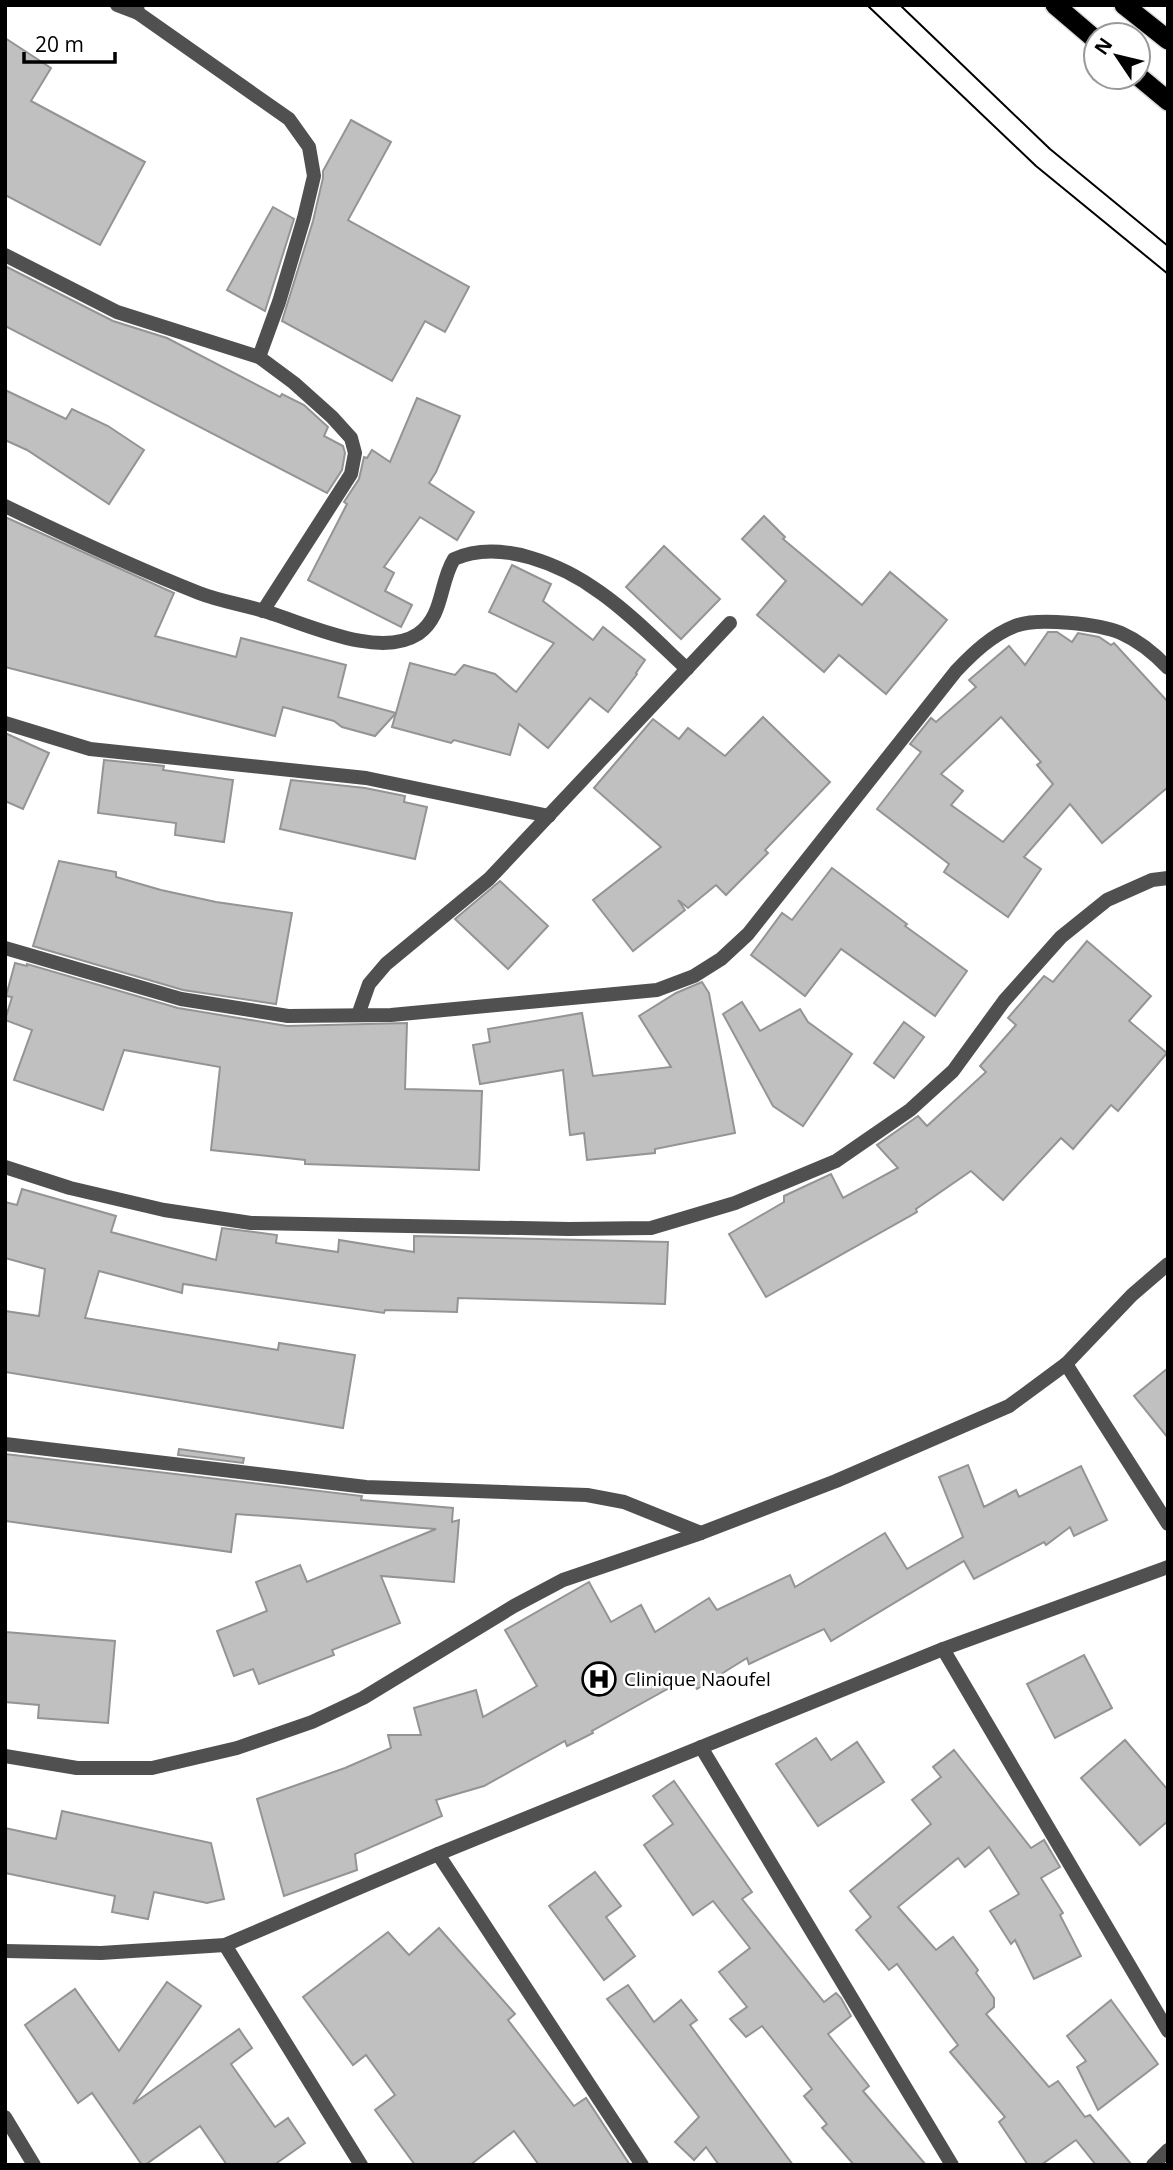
<svg xmlns="http://www.w3.org/2000/svg" width="1173" height="2170" font-family="'Open Sans',sans-serif">
<rect width="100%" height="100%" fill="#fff"/>
<g fill="#c0c0c0" stroke="#949494" stroke-width="2" fill-rule="evenodd">
<path d="M 5,38 L 51,68 L 31,101 L 145,162 L 100,245 L 5,195 Z"/>
<path d="M 351,120 L 391,142 L 348,220 L 469,287 L 445,332 L 425,321 L 392,381 L 282,321 L 313,221 L 323,178 L 323,171 Z"/>
<path d="M 273,207 L 294,219 L 265,311 L 227,290 Z"/>
<path d="M 5,266 L 113,321 L 167,338 L 280,397 L 282,394 L 304,405 L 328,427 L 324,436 L 343,446 L 345,453 L 342,470 L 327,493 L 5,326 Z"/>
<path d="M 5,390 L 66,419 L 72,409 L 108,426 L 144,450 L 109,504 L 27,450 L 5,440 Z"/>
<path d="M 417,398 L 460,416 L 436,472 L 429,483 L 474,512 L 457,540 L 420,517 L 384,567 L 394,573 L 385,591 L 412,605 L 401,627 L 308,580 L 347,504 L 344,502 L 359,479 L 364,457 L 367,458 L 372,450 L 390,462 Z"/>
<path d="M 764,516 L 785,537 L 783,539 L 862,605 L 890,572 L 947,620 L 886,694 L 839,655 L 824,672 L 757,615 L 786,581 L 742,539 Z"/>
<path d="M 5,517 L 174,593 L 155,636 L 236,657 L 241,638 L 346,665 L 338,697 L 396,713 L 375,736 L 342,727 L 334,721 L 283,707 L 275,736 L 5,667 Z"/>
<path d="M 664,546 L 720,599 L 681,639 L 626,587 Z"/>
<path d="M 512,565 L 551,584 L 543,601 L 593,640 L 603,627 L 645,660 L 636,673 L 637,674 L 608,712 L 590,698 L 548,748 L 519,724 L 510,755 L 454,740 L 451,743 L 392,727 L 410,663 L 455,675 L 464,665 L 495,674 L 516,692 L 554,643 L 489,612 Z"/>
<path d="M 1048,632 L 1057,632 L 1072,642 L 1078,633 L 1099,637 L 1111,645 L 1114,643 L 1168,702 L 1168,787 L 1102,843 L 1070,804 L 1024,857 L 1041,869 L 1008,917 L 944,872 L 949,864 L 877,809 L 921,752 L 910,744 L 931,718 L 936,722 L 976,687 L 969,680 L 1009,646 L 1025,665 ZM 1001,717 L 1041,762 L 1037,765 L 1053,784 L 1003,842 L 951,805 L 963,791 L 941,774 Z"/>
<path d="M 763,717 L 830,782 L 765,850 L 768,853 L 726,895 L 716,885 L 688,908 L 678,900 L 685,910 L 633,951 L 593,900 L 661,847 L 594,788 L 653,719 L 679,739 L 688,728 L 725,756 Z"/>
<path d="M 5,733 L 49,753 L 23,809 L 5,801 Z"/>
<path d="M 104,760 L 164,766 L 163,770 L 233,780 L 224,842 L 175,835 L 176,823 L 98,813 Z"/>
<path d="M 291,780 L 365,788 L 405,796 L 404,802 L 427,807 L 415,859 L 280,829 Z"/>
<path d="M 59,861 L 116,872 L 116,877 L 161,890 L 216,902 L 292,913 L 276,1004 L 183,990 L 33,946 Z"/>
<path d="M 832,868 L 907,924 L 905,926 L 967,971 L 935,1016 L 841,949 L 805,996 L 751,955 L 782,913 L 792,920 Z"/>
<path d="M 500,881 L 548,926 L 508,969 L 455,919 Z"/>
<path d="M 1087,941 L 1151,996 L 1129,1021 L 1167,1053 L 1118,1111 L 1111,1105 L 1073,1149 L 1061,1138 L 1003,1200 L 971,1171 L 916,1209 L 917,1212 L 766,1297 L 729,1234 L 784,1202 L 784,1196 L 831,1174 L 843,1198 L 898,1168 L 877,1145 L 918,1116 L 927,1126 L 986,1072 L 980,1066 L 1016,1025 L 1008,1018 L 1044,976 L 1053,982 Z"/>
<path d="M 15,963 L 27,966 L 27,964 L 178,1008 L 287,1026 L 407,1023 L 405,1089 L 482,1091 L 479,1170 L 305,1164 L 305,1160 L 211,1150 L 220,1067 L 124,1050 L 103,1110 L 14,1080 L 32,1030 L 5,1020 L 12,997 L 6,996 Z"/>
<path d="M 702,982 L 709,993 L 735,1133 L 655,1149 L 655,1153 L 587,1160 L 584,1133 L 570,1135 L 563,1070 L 480,1084 L 473,1045 L 490,1042 L 488,1029 L 582,1013 L 593,1076 L 671,1067 L 639,1016 L 676,993 Z"/>
<path d="M 742,1002 L 760,1031 L 800,1009 L 808,1022 L 852,1054 L 803,1126 L 773,1106 L 723,1014 Z"/>
<path d="M 904,1022 L 924,1037 L 894,1078 L 874,1063 Z"/>
<path d="M 22,1189 L 116,1216 L 111,1232 L 216,1260 L 222,1228 L 277,1235 L 276,1243 L 338,1252 L 339,1240 L 414,1252 L 414,1236 L 668,1242 L 665,1304 L 458,1298 L 457,1312 L 385,1310 L 384,1313 L 183,1284 L 182,1293 L 99,1271 L 85,1318 L 278,1350 L 279,1343 L 355,1355 L 343,1428 L 5,1372 L 5,1311 L 39,1316 L 45,1269 L 5,1258 L 5,1202 L 17,1205 Z"/>
<path d="M 1168,1368 L 1168,1438 L 1134,1396 Z"/>
<path d="M 179,1449 L 244,1458 L 243,1463 L 178,1455 Z"/>
<path d="M 5,1454 L 362,1496 L 361,1500 L 453,1508 L 452,1522 L 459,1520 L 454,1582 L 381,1576 L 400,1623 L 332,1650 L 334,1655 L 259,1684 L 253,1669 L 234,1676 L 217,1631 L 267,1611 L 256,1582 L 300,1565 L 307,1582 L 436,1529 L 236,1514 L 231,1552 L 5,1521 Z"/>
<path d="M 968,1465 L 984,1507 L 1016,1490 L 1019,1497 L 1081,1466 L 1107,1520 L 1074,1536 L 1070,1527 L 1046,1545 L 1044,1542 L 974,1579 L 964,1561 L 831,1641 L 824,1629 L 749,1664 L 747,1658 L 697,1689 L 689,1677 L 592,1731 L 593,1733 L 567,1746 L 565,1741 L 484,1786 L 436,1800 L 442,1816 L 355,1854 L 357,1870 L 284,1896 L 257,1799 L 345,1768 L 391,1748 L 388,1735 L 421,1735 L 414,1708 L 476,1690 L 483,1717 L 537,1686 L 505,1630 L 589,1582 L 611,1622 L 641,1605 L 655,1632 L 709,1598 L 717,1610 L 790,1575 L 795,1587 L 885,1533 L 907,1569 L 963,1537 L 939,1477 Z"/>
<path d="M 5,1632 L 115,1641 L 108,1723 L 38,1718 L 39,1705 L 5,1702 Z"/>
<path d="M 1084,1655 L 1112,1708 L 1055,1738 L 1027,1684 Z"/>
<path d="M 816,1738 L 831,1760 L 857,1742 L 884,1782 L 818,1826 L 776,1764 Z"/>
<path d="M 1125,1740 L 1168,1790 L 1168,1821 L 1140,1845 L 1081,1778 Z"/>
<path d="M 954,1750 L 1031,1848 L 1044,1840 L 1060,1867 L 1041,1878 L 1063,1913 L 1060,1915 L 1081,1956 L 1034,1979 L 1015,1940 L 1011,1944 L 990,1911 L 1019,1894 L 989,1847 L 965,1867 L 958,1858 L 898,1907 L 936,1950 L 953,1937 L 978,1970 L 976,1973 L 994,1998 L 994,2007 L 986,2014 L 1049,2087 L 1058,2081 L 1085,2117 L 1090,2115 L 1132,2165 L 1096,2165 L 1076,2140 L 1041,2165 L 1028,2165 L 999,2122 L 1005,2117 L 950,2052 L 958,2045 L 897,1964 L 889,1970 L 856,1930 L 871,1917 L 850,1891 L 931,1824 L 912,1800 L 941,1777 L 933,1767 Z"/>
<path d="M 674,1781 L 752,1892 L 742,1899 L 824,2002 L 836,1993 L 841,1998 L 851,2016 L 828,2034 L 869,2086 L 863,2091 L 926,2165 L 854,2165 L 822,2128 L 827,2124 L 804,2096 L 812,2089 L 762,2026 L 746,2037 L 730,2019 L 747,2007 L 719,1972 L 750,1948 L 713,1901 L 693,1915 L 644,1845 L 673,1824 L 653,1796 Z"/>
<path d="M 62,1811 L 211,1843 L 224,1899 L 207,1903 L 154,1892 L 148,1919 L 112,1912 L 115,1896 L 5,1873 L 5,1828 L 56,1839 Z"/>
<path d="M 595,1872 L 621,1906 L 606,1917 L 635,1956 L 604,1980 L 549,1906 Z"/>
<path d="M 439,1928 L 515,2014 L 508,2020 L 574,2106 L 586,2098 L 630,2165 L 539,2165 L 514,2131 L 470,2165 L 415,2165 L 375,2110 L 395,2095 L 366,2055 L 353,2065 L 303,1997 L 388,1932 L 409,1955 Z"/>
<path d="M 167,1982 L 201,2006 L 133,2104 L 239,2029 L 252,2048 L 231,2064 L 275,2127 L 288,2118 L 305,2143 L 274,2165 L 227,2165 L 200,2126 L 145,2165 L 142,2165 L 92,2093 L 78,2103 L 25,2025 L 75,1989 L 119,2051 Z"/>
<path d="M 628,1985 L 654,2022 L 681,2000 L 697,2020 L 690,2025 L 793,2165 L 719,2165 L 706,2147 L 694,2160 L 675,2142 L 699,2117 L 607,1999 Z"/>
<path d="M 1111,2000 L 1158,2064 L 1098,2110 L 1077,2067 L 1086,2061 L 1067,2036 Z"/>
</g>
<g fill="none" stroke-linecap="round" stroke-linejoin="round">
<defs>
<g id="trunk">
<path d="M 1055,5 L 1096,40"/>
<path d="M 1124,5 L 1168,40"/>
<path d="M 1138,76 L 1168,101"/>
</g>
</defs>
<use href="#trunk" stroke="#dbdbdb" stroke-width="22"/>
<g stroke="#505050" stroke-width="14">
<path d="M 117,5 L 138,13"/>
<path d="M 137,5 L 138,13 L 289,119 L 309,147 L 314,176 L 304,218 L 279,302 L 259,357"/>
<path d="M 5,255 L 117,312 L 259,357 L 294,383 L 332,417 L 351,438 L 355,453 L 351,474 L 263,611"/>
<path d="M 5,506 C 69,537 133,567 199,593 C 222,602 247,605 270,613 C 309,625 380,659 418,634 C 444,616 439,583 454,559 C 500,538 563,565 601,593 C 632,615 659,643 687,669"/>
<path d="M 5,723 L 90,749 L 366,778 L 549,816"/>
<path d="M 5,948 L 181,999 L 288,1016 L 391,1015 L 657,990 L 694,976 L 721,959 L 748,934 L 956,671 C 973,653 992,635 1015,626 C 1037,617 1100,624 1121,633 C 1139,641 1155,654 1168,668"/>
<path d="M 358,1015 L 369,984 L 386,964 L 489,879 L 730,623"/>
<path d="M 5,1167 L 70,1188 L 164,1210 L 251,1223 L 569,1229 L 651,1228 L 735,1203 L 836,1161 L 910,1110 L 953,1071 L 1004,1001 L 1061,937 L 1107,900 L 1152,880 L 1168,878"/>
<path d="M 1066,1364 L 1168,1524"/>
<path d="M 5,1444 L 366,1487 L 587,1495 L 624,1502 L 701,1533"/>
<path d="M 943,1649 L 1168,2031"/>
<path d="M 701,1747 L 952,2165"/>
<path d="M 5,1756 L 77,1768 L 152,1768 L 237,1748 L 312,1722 L 363,1698 L 514,1606 L 563,1580 L 701,1533 L 836,1481 L 1009,1406 L 1066,1364 L 1132,1295 L 1168,1264"/>
<path d="M 438,1854 L 642,2165"/>
<path d="M 225,1945 L 361,2165"/>
<path d="M 5,1951 L 101,1953 L 225,1945 L 438,1854 L 943,1649 L 1168,1567"/>
<path d="M 5,2117 L 34,2165"/>
<path d="M 1153,2165 L 1168,2150"/>
</g>
<use href="#trunk" stroke="#000" stroke-width="19"/>
<g stroke="#000" stroke-width="2">
<path d="M 867,5 L 1036,166 L 1168,274"/>
<path d="M 900,5 L 1050,149 L 1168,246"/>
</g>
</g>
<defs>
<symbol id="hospital-ring" viewBox="-11 -11 22 22"><circle r="9.5" fill="#fff" stroke="#000" stroke-width="1.5"/><path d="M-5-5h3v3.5h4V-5h3V5h-3V1.5h-4V5h-3Z" fill="#000"/></symbol>
</defs>
<g fill-rule="evenodd">
<use href="#hospital-ring" x="580" y="1660" width="38" height="38"/>
</g>
<g text-anchor="middle" stroke-width="5" stroke-linejoin="round" paint-order="stroke">
<g font-size="19" fill="#000" stroke="#fff" text-anchor="start">
<text x="624" y="1686">Clinique Naoufel</text>
</g>
</g>
<rect width="1173" height="2170" fill="none" stroke="#000000" stroke-width="14"/>
<g transform="translate(1117 56) rotate(305)"><circle r="33" fill="#ffffff" stroke="#999999" stroke-width="2"/>
<path d="M0-5L12 26L0 18L-12 26Z" fill="#000000"/>
<text y="-10" font-size="19" font-weight="bold" text-anchor="middle" fill="#000000">N</text>
</g>
<path d="M24 52v10h91v-10" fill="none" stroke="#000000" stroke-width="3.5"/>
<text x="35" y="52" font-size="21" fill="#000000" stroke="#ffffff" stroke-width="5" paint-order="stroke">20 m</text>
</svg>
